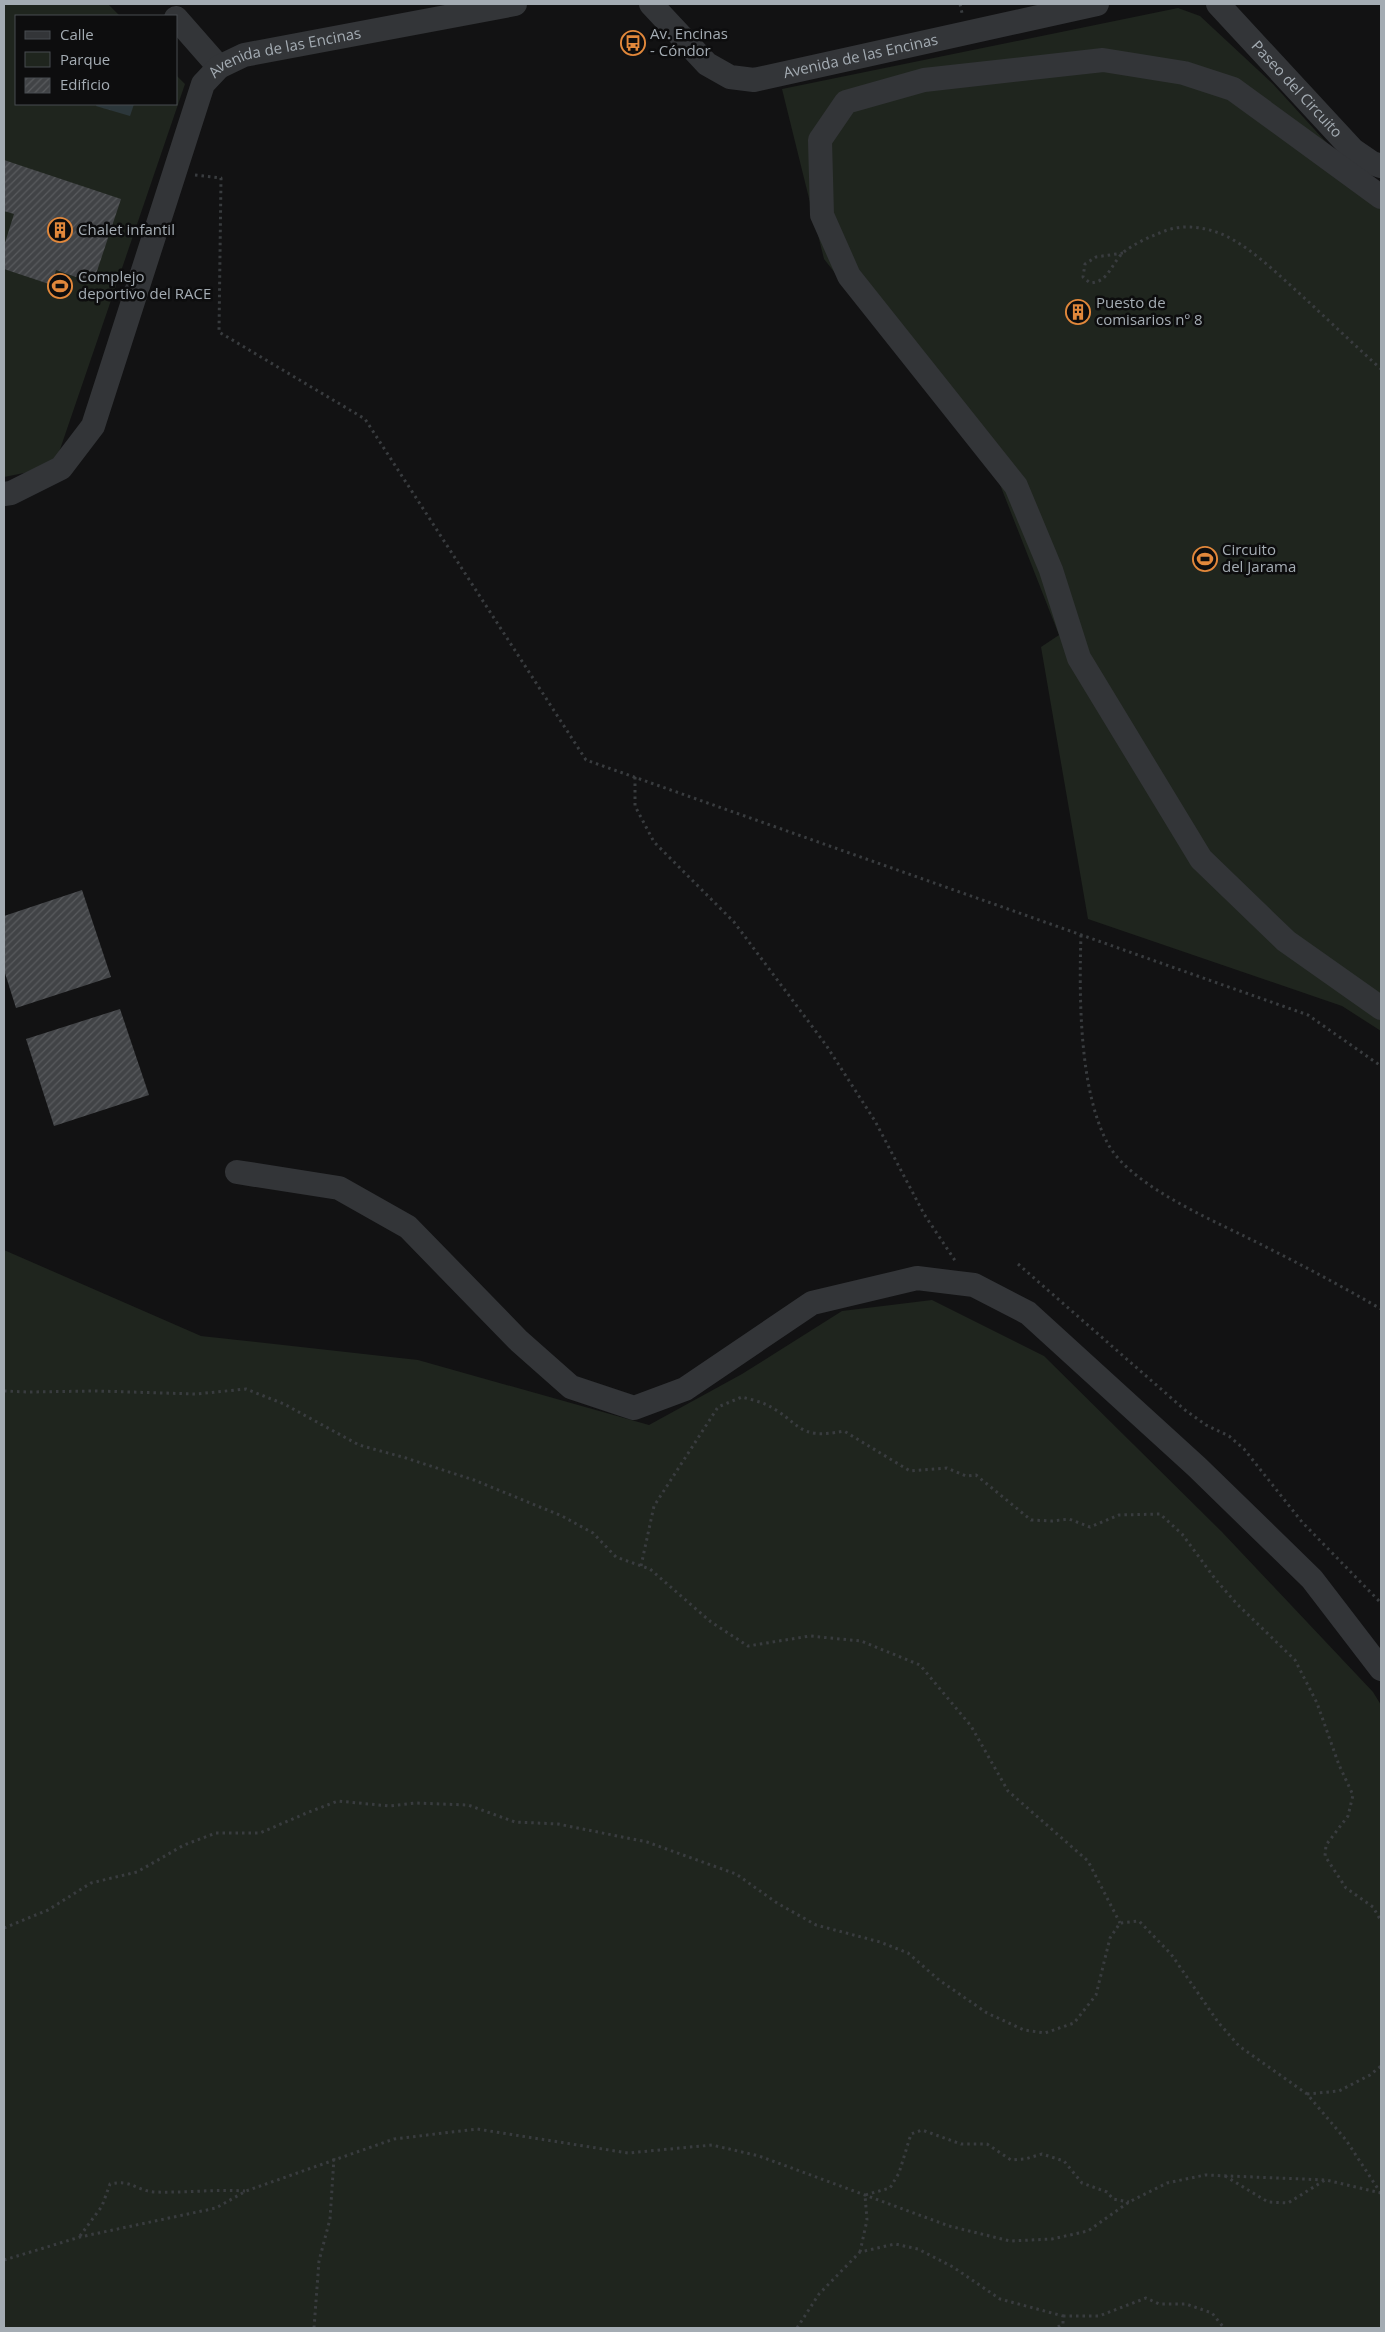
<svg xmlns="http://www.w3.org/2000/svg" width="1385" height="2332" font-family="'Open Sans',sans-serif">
<defs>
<pattern id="water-ripples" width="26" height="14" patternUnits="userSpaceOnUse" patternTransform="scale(1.25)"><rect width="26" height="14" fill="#2c373b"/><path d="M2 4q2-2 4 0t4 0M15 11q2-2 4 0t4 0" fill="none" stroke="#485155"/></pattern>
<pattern id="building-hatch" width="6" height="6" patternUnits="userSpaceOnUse" patternTransform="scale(1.25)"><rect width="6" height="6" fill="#414346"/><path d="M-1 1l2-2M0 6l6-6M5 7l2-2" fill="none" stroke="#595b5e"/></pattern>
</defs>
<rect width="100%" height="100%" fill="#121213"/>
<g fill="#1f251e">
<path d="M 4,4 L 108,4 L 120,16 L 16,16 L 16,104 L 176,104 L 176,75 L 185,84 L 54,467 L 4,477 Z"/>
<path d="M 1178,8 L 1200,16 L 1273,84 L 1357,176 L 1381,189 L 1381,1031 L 1342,1006 L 1088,919 L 1041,647 L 1059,635 L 999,482 L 824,259 L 782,89 Z"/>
<path d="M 4,1250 L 201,1336 L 418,1360 L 649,1425 L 742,1374 L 842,1311 L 932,1300 L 1044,1356 L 1222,1532 L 1373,1692 L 1381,1705 L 1381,2328 L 4,2328 Z"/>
</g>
<path fill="url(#water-ripples)" d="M 97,104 L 134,104 L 130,116 L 96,106 Z"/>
<g fill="url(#building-hatch)">
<path d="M 4,160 L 121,199 L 93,283 L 56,270 L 52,285 L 4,269 L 4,246 L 14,214 L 4,211 Z"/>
<path d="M 82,890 L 111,977 L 16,1008 L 4,970 L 4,916 Z"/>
<path d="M 120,1009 L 149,1095 L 54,1126 L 26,1039 Z"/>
</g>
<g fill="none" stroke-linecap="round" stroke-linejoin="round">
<g stroke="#393c3f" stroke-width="3" stroke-dasharray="2.5 4" stroke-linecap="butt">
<path d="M 960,4 L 962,13"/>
<path d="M 195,175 L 221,178 L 219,332 L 365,419 L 586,760 L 1308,1015 L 1381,1066"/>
<path d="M 1123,253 L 1096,257 L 1085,264 L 1083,277 L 1090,283 C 1110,282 1111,262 1125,251 C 1136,243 1149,237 1162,232 C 1183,223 1208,227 1228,237 C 1251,249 1270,267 1289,284 C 1320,312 1350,341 1381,369"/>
<path d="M 635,777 L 635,806 L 654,842 L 734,922 L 826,1045 L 875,1121 L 924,1214 L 956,1262"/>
<path d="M 1081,935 C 1079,995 1079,1091 1108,1144 C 1132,1188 1220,1223 1264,1246 C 1304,1266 1343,1287 1381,1309"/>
<path d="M 1018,1264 L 1185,1410 L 1206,1425 L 1229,1436 L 1244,1449 L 1302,1522 L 1381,1603"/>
<path d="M 4,1391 L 28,1392 L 97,1391 L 196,1394 L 246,1389 L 284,1404 L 359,1445 L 406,1458 L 474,1480 L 562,1516 L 593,1533 L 616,1557 L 650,1569 L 711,1622 L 748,1646 L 810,1636 L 861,1641 L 920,1665 L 971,1726 L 1008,1791 L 1088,1861 L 1120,1923"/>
<path d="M 641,1566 L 654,1506 L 718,1407 L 742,1397 C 749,1399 758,1401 765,1404 C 801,1421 795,1441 844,1431 L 910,1471 L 947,1468 L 966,1476 L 976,1475 L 1031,1520 L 1052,1521 L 1069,1519 L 1090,1527 L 1119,1515 L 1160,1514 L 1182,1534 L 1216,1580 L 1237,1604 L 1295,1660 L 1317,1703 L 1339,1765 L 1353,1795 L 1348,1816 L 1326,1845 L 1325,1856 L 1346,1888 L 1373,1907 L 1381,1921"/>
<path d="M 4,1928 L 48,1910 L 91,1883 L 137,1872 L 184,1845 L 216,1833 L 260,1833 L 309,1812 L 338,1801 L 389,1806 L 416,1803 L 468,1805 L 515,1822 L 558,1824 L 647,1842 L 736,1874 L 777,1903 L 816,1925 L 880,1942 L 908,1953 L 939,1980 L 987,2013 L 1024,2030 L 1045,2033 L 1074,2023 L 1096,1995 L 1110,1938 L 1120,1923 L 1139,1921 L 1171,1954 L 1218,2022 L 1239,2046 L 1307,2094 L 1346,2140 L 1380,2192"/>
<path d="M 1307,2094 L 1339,2091 L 1370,2075 L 1381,2066"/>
<path d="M 1225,2176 L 1268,2202 L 1288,2203 L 1325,2180"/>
<path d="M 80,2236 L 102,2206 L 110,2184 C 131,2179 137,2191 155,2192 C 185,2193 215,2189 245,2191"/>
<path d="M 860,2252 L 867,2220 L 865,2195 L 890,2188 L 899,2173 L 911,2134 L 922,2130 L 961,2144 L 987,2144 L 1011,2160 L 1025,2159 L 1042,2154 L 1064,2161 L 1082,2183 L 1107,2192 L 1113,2199 L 1129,2202"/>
<path d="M 4,2260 L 80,2237 L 216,2208 L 246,2191 L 394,2139 L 477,2129 L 628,2153 L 712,2145 L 759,2156 L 949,2226 L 1010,2241 L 1052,2239 L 1088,2231 L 1129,2202 L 1167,2183 L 1205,2175 L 1326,2180 L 1381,2193"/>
<path d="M 1063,2316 L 1099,2316 L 1146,2298 L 1159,2304 L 1186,2304 L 1212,2313 L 1224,2328"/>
<path d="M 314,2328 L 319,2261 L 330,2219 L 334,2158"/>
<path d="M 797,2328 L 819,2294 L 860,2252 L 895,2244 L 918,2249 L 953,2267 L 1000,2299 L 1063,2316 L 1063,2324 L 1056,2328"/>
</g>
<g stroke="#333538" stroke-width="24">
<path id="s1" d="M 651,4 L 707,64 L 730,77 L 754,80 L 1097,4"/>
<path id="s2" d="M 1218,4 L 1353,150 L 1372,163 L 1381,166"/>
<path d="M 176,18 L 219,67"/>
<path d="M 1381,197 L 1233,89 L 1184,73 L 1103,60 L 924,80 L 846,102 L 820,140 L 822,215 L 849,276 L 1016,486 L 1051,570 L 1079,658 L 1201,859 L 1286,941 L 1381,1008"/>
<path id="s3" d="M 4,494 L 11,493 L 61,468 L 93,426 L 203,84 L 219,67 L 244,55 L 515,4"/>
<path d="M 237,1172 L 339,1188 L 408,1227 L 519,1341 L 571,1387 L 634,1408 L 685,1389 L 812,1303 L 917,1278 L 974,1285 L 1028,1313 L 1197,1467 L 1312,1579 L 1381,1669"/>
</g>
</g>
<defs>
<symbol id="bus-ring" viewBox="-11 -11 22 22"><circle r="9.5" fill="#0d0d0e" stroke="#e2883b" stroke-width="1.5"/><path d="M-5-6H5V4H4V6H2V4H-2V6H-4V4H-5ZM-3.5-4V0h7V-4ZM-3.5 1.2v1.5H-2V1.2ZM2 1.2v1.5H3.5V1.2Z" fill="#e2883b"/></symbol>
<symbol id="building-ring" viewBox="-11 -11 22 22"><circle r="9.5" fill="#0d0d0e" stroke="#e2883b" stroke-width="1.5"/><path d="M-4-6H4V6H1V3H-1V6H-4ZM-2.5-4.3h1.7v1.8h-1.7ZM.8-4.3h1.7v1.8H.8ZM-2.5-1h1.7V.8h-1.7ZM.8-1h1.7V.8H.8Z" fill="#e2883b"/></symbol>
<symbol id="stadium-ring" viewBox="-11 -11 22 22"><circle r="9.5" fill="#0d0d0e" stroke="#e2883b" stroke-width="1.5"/><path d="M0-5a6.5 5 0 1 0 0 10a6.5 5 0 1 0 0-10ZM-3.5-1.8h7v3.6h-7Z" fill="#e2883b"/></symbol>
</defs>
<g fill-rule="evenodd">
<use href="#bus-ring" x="619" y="29" width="28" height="28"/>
<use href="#building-ring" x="46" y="216" width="28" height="28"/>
<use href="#stadium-ring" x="46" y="272" width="28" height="28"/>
<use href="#building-ring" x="1064" y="298" width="28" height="28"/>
<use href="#stadium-ring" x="1191" y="545" width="28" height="28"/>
</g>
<g text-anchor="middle" stroke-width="5" stroke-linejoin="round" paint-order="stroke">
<g font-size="15" fill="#a4acb3" stroke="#0d0d0e" text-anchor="start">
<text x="650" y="39">Av. Encinas<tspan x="650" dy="17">- Cóndor</tspan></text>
<text x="78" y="235">Chalet infantil</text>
<text x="78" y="282">Complejo<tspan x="78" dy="17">deportivo del RACE</tspan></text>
<text x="1096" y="308">Puesto de<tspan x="1096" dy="17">comisarios nº 8</tspan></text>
<text x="1222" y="555">Circuito<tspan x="1222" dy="17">del Jarama</tspan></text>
</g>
<g font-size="15" fill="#a4acb3" stroke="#0d0d0e">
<text dy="5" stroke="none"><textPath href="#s3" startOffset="566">Avenida de las Encinas</textPath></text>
<text dy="5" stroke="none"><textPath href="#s1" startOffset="242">Avenida de las Encinas</textPath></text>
<text dy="5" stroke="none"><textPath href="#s2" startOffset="116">Paseo del Circuito</textPath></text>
</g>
</g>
<rect width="1385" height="2332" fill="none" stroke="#a4acb3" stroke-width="10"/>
<rect x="15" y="15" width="162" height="90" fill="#0d0d0e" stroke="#494d50"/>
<rect x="25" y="31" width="25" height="8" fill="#333538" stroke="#494d50"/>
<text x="60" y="40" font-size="15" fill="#a4acb3">Calle</text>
<rect x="25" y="52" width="25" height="15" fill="#1f251e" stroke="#494d50"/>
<text x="60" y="65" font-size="15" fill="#a4acb3">Parque</text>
<rect x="25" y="78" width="25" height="15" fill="url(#building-hatch)" stroke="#494d50"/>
<text x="60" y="90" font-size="15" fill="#a4acb3">Edificio</text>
</svg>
